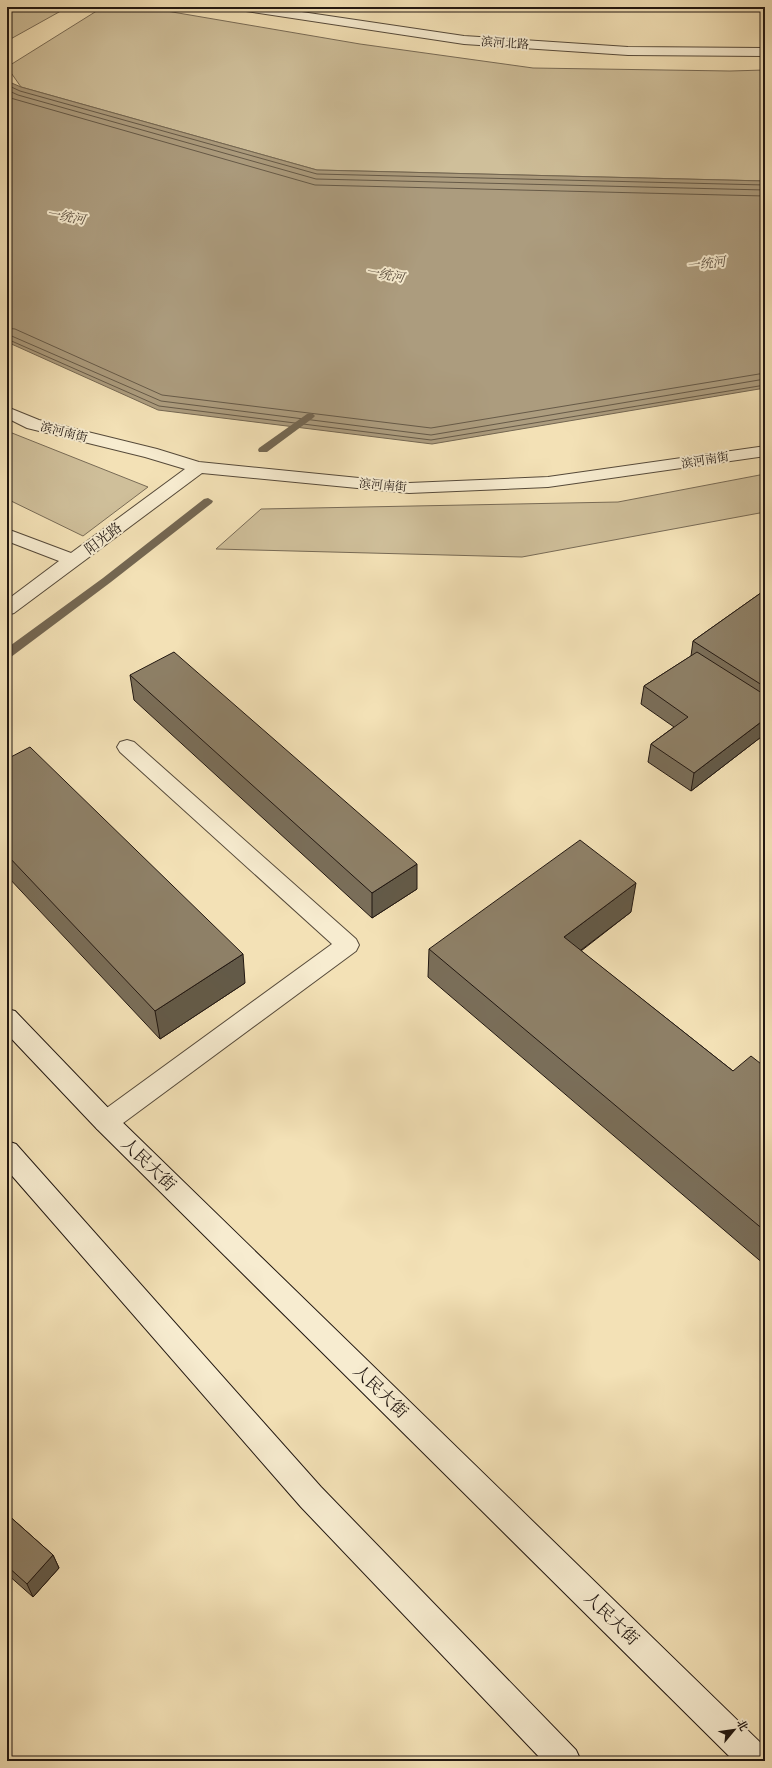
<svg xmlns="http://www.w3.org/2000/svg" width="772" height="1768" font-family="Alegreya,'Noto Serif SC',serif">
<rect width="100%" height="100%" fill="#f3e1b6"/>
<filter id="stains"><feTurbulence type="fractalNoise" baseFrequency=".005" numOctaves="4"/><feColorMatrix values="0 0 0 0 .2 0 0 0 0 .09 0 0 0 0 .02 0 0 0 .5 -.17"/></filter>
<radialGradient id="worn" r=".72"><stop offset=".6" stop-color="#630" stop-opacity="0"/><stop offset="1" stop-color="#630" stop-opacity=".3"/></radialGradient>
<g fill="#cfbf9a" stroke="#786b56">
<path d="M 7,7 L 68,7 L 7,41 Z"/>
<path d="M 103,7 L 143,7 L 360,44 L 533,68 L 730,71 L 765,70 L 765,181 L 317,170 L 21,87 L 7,67 Z"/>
<path d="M 7,431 L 148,487 L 83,536 L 7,499 Z"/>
<path d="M 765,474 L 765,512 L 522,557 L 216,549 L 261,509 L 618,502 Z"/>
</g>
<path fill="#ac9c7e" stroke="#746752" d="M 7,81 L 21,87 L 317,170 L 765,181 L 765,388 L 432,444 L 158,410 L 7,342 Z"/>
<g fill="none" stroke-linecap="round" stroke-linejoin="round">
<g stroke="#665a48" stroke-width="1">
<path d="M 7,85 L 20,91 L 317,174 L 765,185"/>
<path d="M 7,90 L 18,95 L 316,179 L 765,190"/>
<path d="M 7,97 L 315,185 L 765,196"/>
<path d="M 7,328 L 15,329 L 162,395 L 431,428 L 765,373"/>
<path d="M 7,334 L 161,401 L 431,435 L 765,379"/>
<path d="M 7,339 L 159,406 L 431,440 L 765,385"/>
</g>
<g fill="#746752" fill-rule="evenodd">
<path d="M 310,413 L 313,414 L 315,416 L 313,418 L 267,452 L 259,452 L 258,450 L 259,448 L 307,414 Z"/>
<path d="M 208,498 L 213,501 L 212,503 L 111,582 L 11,657 L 7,658 L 7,648 L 103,578 L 204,499 Z"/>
</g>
<defs>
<g id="street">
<path d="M 240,7 L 268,7 L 464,36 L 628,47 L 765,48 L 765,56 L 628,55 L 464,44 L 246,11 L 242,10 Z"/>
<path d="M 7,407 L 39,420 L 157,449 L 199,462 L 409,483 L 548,477 L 765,446 L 765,456 L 548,487 L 409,493 L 202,473 L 14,613 L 7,615 L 7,600 L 59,561 L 7,541 L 7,529 L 71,553 L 185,469 L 145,457 L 27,428 L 7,418 Z"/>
<path d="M 127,740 L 134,742 L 356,939 L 359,945 L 356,951 L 115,1129 L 106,1132 L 97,1129 L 94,1122 L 97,1115 L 332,944 L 120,752 L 117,747 L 120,742 Z"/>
</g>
<g id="secondary">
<path d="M 7,1009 L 15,1011 L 115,1115 L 765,1747 L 765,1761 L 734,1761 L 97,1129 L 7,1034 Z"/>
<path d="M 7,1141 L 16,1144 L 321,1487 L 576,1750 L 581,1761 L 543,1761 L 301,1507 L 7,1170 Z"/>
</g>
</defs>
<use href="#street" stroke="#564a3a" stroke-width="2"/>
<use href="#secondary" stroke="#211711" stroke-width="2"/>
<use href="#street" fill="#f7ecd0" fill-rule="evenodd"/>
<use href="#secondary" fill="#f7ecd0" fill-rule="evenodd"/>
</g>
<g fill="#7a6e59" stroke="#211711">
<path d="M 765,590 L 765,734 L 691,791 L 648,762 L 651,744 L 674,727 L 641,704 L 644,686 L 691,656 L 693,641 Z"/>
<path d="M 130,675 L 417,889 L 372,918 L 134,700 Z"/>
<path d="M 7,759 L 245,983 L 160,1039 L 7,876 Z"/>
<path d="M 631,912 L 581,951 L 733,1071 L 765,1067 L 765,1265 L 428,977 L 429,949 Z"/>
<path d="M 7,1514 L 53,1555 L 59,1568 L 33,1597 L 7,1574 Z"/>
</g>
<g fill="#635a48" stroke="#211711">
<path d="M 765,719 L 765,734 L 691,791 L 694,773 Z"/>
<path d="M 417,864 L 417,889 L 372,918 L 372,893 Z"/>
<path d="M 636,883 L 631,912 L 560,966 L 564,937 Z"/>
<path d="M 243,954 L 245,983 L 160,1039 L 155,1011 Z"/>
<path d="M 53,1555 L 59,1568 L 33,1597 L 27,1584 Z"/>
</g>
<g fill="#8e8067" stroke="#211711">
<path d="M 765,590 L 765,687 L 693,641 Z"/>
<path d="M 174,652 L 417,864 L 372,893 L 130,675 Z"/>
<path d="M 697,652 L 765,695 L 765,719 L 694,773 L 651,744 L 688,717 L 644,686 Z"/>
<path d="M 30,747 L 243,954 L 155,1011 L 7,855 L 7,759 Z"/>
<path d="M 580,840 L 636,883 L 564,937 L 733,1071 L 751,1056 L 765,1067 L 765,1231 L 429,949 Z"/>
<path d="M 7,1514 L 53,1555 L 27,1584 L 7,1566 Z"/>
</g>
<g text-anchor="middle" stroke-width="4" stroke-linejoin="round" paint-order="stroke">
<g font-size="12" fill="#211711" stroke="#f7ecd0">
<text transform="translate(505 43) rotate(4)" y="4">滨河北路</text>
<text transform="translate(64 432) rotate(14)" y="4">滨河南街</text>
<text transform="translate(705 460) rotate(-9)" y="4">滨河南街</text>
<text transform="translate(383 485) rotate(5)" y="4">滨河南街</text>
</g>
<g font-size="13" font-style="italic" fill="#594c3d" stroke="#f7ecd0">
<text transform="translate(66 216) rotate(10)" y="5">一统河</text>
<text transform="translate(706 263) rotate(-7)" y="5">一统河</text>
<text transform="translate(385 274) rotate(10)" y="5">一统河</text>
</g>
<g font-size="14" fill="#211711" stroke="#f7ecd0">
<text transform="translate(103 538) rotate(-37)" y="5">阳光路</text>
</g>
<g font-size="17" fill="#211711" stroke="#f7ecd0">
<text transform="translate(149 1164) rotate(44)" y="6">人民大街</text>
<text transform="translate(381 1391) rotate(44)" y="6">人民大街</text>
<text transform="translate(612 1618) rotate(44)" y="6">人民大街</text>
</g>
</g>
<rect width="772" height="1768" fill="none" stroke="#f3e1b6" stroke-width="24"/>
<rect x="8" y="8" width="756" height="1752" fill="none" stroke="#211711" stroke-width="2"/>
<rect x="12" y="12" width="748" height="1744" fill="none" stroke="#211711"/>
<g transform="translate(734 1730) rotate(61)" stroke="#f7ecd0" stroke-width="3" paint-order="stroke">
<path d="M0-3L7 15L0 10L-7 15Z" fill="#211711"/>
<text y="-6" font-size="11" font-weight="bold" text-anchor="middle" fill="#211711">北</text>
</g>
<rect width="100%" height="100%" filter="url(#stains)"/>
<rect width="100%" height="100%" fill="url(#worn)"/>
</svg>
